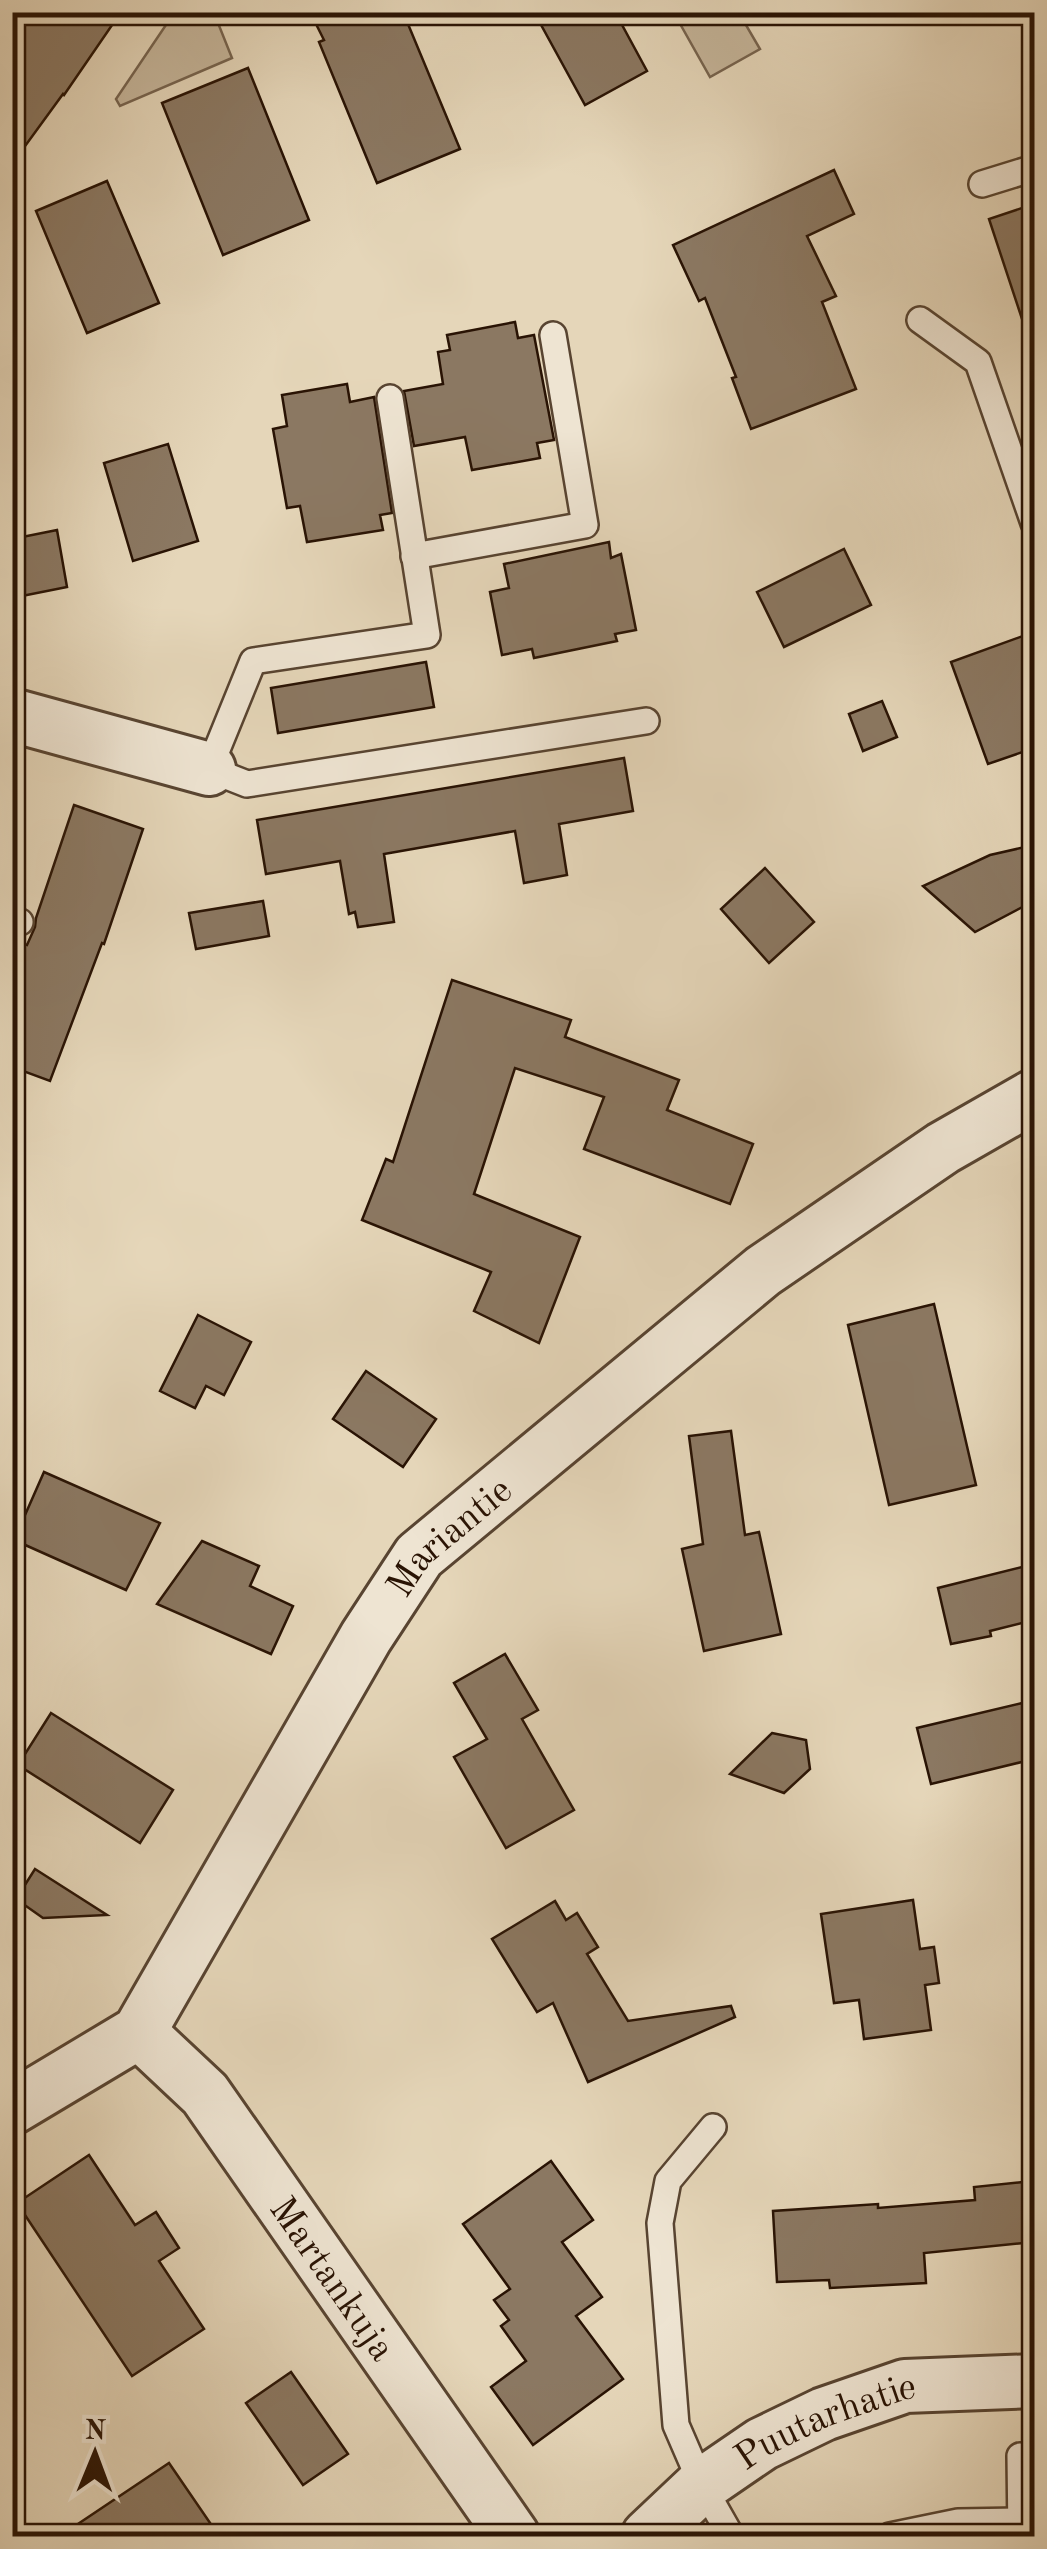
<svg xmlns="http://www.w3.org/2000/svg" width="1047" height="2549" font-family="'Old Standard TT',serif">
<rect width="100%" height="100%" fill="#e5d6b9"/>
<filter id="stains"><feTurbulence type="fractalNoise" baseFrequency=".002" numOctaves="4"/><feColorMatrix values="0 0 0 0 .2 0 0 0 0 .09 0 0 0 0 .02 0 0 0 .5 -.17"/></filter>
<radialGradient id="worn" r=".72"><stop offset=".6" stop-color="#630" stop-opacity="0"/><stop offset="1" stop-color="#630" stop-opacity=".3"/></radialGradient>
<g fill="#c5b59a" stroke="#77644f" stroke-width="2.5">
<path d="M 174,13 L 214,13 L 232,58 L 120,106 L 116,99 Z"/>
<path d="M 674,13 L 739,13 L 760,49 L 710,77 Z"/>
</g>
<g fill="#8b7862" stroke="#291304" stroke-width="2.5">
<path d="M 12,12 L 121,12 L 64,95 L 63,94 L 12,164 Z"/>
<path d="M 310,12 L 403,12 L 460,149 L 377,183 L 319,42 L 324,40 Z"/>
<path d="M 534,12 L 615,12 L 647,71 L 585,105 Z"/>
<path d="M 248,68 L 309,220 L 223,255 L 162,103 Z"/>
<path d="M 834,170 L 854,214 L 807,236 L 836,296 L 822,302 L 856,389 L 751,429 L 732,378 L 736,377 L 705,298 L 699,301 L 673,245 Z"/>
<path d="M 107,181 L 159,303 L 87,333 L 36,211 Z"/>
<path d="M 1034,204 L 1034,333 L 1027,334 L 989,219 Z"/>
<path d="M 515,322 L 518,338 L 534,335 L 554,440 L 537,443 L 540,458 L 472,470 L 465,437 L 414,446 L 404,391 L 443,384 L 438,352 L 450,350 L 447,335 Z"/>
<path d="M 347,384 L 350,402 L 374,397 L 392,513 L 380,515 L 383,530 L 307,542 L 300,506 L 287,508 L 273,429 L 287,426 L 282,395 Z"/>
<path d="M 168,444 L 198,541 L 133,561 L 104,463 Z"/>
<path d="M 57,530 L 67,587 L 12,598 L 12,539 Z"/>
<path d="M 609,542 L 611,558 L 621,554 L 636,630 L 615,634 L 617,641 L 534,658 L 532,649 L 502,655 L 490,592 L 509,588 L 504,564 Z"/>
<path d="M 844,549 L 871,605 L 784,647 L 757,592 Z"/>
<path d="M 1034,632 L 1034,748 L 988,764 L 951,662 Z"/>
<path d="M 426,662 L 434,707 L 278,733 L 271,688 Z"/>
<path d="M 882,701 L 897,737 L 863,751 L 849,714 Z"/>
<path d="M 624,758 L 633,811 L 559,824 L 567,875 L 524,883 L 515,831 L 384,854 L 394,922 L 358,927 L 355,912 L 349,914 L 340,861 L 266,874 L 257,820 Z"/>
<path d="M 74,805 L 143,829 L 104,944 L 102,943 L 50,1081 L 12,1067 L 12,974 L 24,944 L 27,945 L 35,927 L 36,918 Z"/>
<path d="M 1034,845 L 1034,901 L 975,932 L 923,886 L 990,855 Z"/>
<path d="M 765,868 L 814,922 L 769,963 L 721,909 Z"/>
<path d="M 263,901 L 269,936 L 196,949 L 189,913 Z"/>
<path d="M 452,980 L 571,1020 L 565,1037 L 679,1080 L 667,1110 L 753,1144 L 730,1204 L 584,1149 L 604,1097 L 515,1068 L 474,1194 L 580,1237 L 539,1343 L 474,1311 L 491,1272 L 362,1220 L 386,1159 L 393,1162 Z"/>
<path d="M 934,1304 L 976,1485 L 889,1505 L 848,1325 Z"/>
<path d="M 198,1315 L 251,1342 L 224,1395 L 206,1386 L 195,1408 L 160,1391 Z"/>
<path d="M 366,1371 L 436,1419 L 403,1467 L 333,1419 Z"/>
<path d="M 731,1431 L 745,1535 L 759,1532 L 781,1634 L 704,1651 L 682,1549 L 703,1544 L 689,1436 Z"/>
<path d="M 44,1472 L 160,1523 L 126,1590 L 14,1540 Z"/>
<path d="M 202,1541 L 259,1566 L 250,1586 L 293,1606 L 271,1654 L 157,1604 Z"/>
<path d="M 1034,1564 L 1034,1620 L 990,1631 L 991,1636 L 951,1644 L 938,1588 Z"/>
<path d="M 505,1654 L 538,1710 L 522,1719 L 574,1810 L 506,1848 L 454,1757 L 487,1739 L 454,1683 Z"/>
<path d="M 1022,1703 L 1034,1759 L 931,1784 L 917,1728 Z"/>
<path d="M 51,1713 L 173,1790 L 140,1843 L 18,1765 Z"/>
<path d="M 772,1733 L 806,1740 L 810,1769 L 784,1793 L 730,1774 Z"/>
<path d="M 35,1869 L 107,1915 L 43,1918 L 16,1899 Z"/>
<path d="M 913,1900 L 920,1949 L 934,1947 L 939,1983 L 925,1985 L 931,2030 L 864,2039 L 859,2000 L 834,2003 L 821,1914 Z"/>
<path d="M 555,1901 L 566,1920 L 577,1913 L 598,1947 L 587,1954 L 628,2021 L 731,2006 L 735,2017 L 588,2082 L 553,2003 L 537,2012 L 492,1939 Z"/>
<path d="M 89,2155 L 135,2225 L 156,2212 L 179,2248 L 159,2261 L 204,2329 L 132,2376 L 17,2203 Z"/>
<path d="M 551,2161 L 593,2220 L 562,2242 L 602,2297 L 576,2316 L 623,2379 L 533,2445 L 491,2387 L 526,2361 L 501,2326 L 509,2320 L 494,2300 L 510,2289 L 463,2224 Z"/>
<path d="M 1034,2181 L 1034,2242 L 924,2253 L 926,2283 L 830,2288 L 829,2280 L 777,2282 L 773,2211 L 878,2204 L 878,2208 L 975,2200 L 974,2187 Z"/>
<path d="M 291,2372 L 348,2454 L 303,2485 L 246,2403 Z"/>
<path d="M 169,2463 L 219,2536 L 60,2536 Z"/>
</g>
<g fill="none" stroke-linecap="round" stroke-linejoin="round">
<defs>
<g id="lane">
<path d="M 982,184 L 1034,168"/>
<path d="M 920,320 L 978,362 L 1034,523"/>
<path d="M 390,398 L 427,635 L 253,661 L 209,769 L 247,784 L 646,721"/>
<path d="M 414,556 L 585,525 L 553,335"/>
<path d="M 12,920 L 20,922"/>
<path d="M 713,2127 L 668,2181 L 660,2223 L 676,2425 L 702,2485 L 731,2536"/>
<path d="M 1020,2456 L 1021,2536"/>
<path d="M 890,2536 L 958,2522 L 1020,2521"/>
</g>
<g id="street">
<path d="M 12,715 L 209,769"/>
<path id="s1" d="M 139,2032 L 205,2094 L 513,2536"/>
<path id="s2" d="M 12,2108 L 139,2032 L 366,1637 L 419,1556 L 763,1271 L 943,1148 L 1034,1096"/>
<path id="s3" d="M 648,2536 L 702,2485 L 762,2444 L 824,2414 L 905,2386 L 1034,2381"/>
</g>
</defs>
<use href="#lane" stroke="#584431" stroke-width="30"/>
<use href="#street" stroke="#584431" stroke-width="58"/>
<use href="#lane" stroke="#eee4d2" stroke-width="25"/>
<use href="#street" stroke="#eee4d2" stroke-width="52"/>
</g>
<g text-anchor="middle" stroke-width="10" stroke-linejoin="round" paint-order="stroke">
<g font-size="38" fill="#291304" stroke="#eee4d2">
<text dy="13" stroke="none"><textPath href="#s2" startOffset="735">Mariantie</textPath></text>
<text dy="13" stroke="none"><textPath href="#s1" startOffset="315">Martankuja</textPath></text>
<text dy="13" stroke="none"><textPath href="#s3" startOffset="215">Puutarhatie</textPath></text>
</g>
</g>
<rect width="1047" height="2549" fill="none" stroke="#e5d6b9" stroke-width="50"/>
<rect x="15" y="15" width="1017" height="2519" fill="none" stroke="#291304" stroke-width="5"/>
<rect x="25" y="25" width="997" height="2499" fill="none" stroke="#291304" stroke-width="2.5"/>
<g transform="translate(95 2454) rotate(1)" stroke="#eee4d2" stroke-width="8" paint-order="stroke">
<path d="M0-8L18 38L0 25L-18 38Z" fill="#291304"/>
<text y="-15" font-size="28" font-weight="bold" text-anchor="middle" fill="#291304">N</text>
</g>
<rect width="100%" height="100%" filter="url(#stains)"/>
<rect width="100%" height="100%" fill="url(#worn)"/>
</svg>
